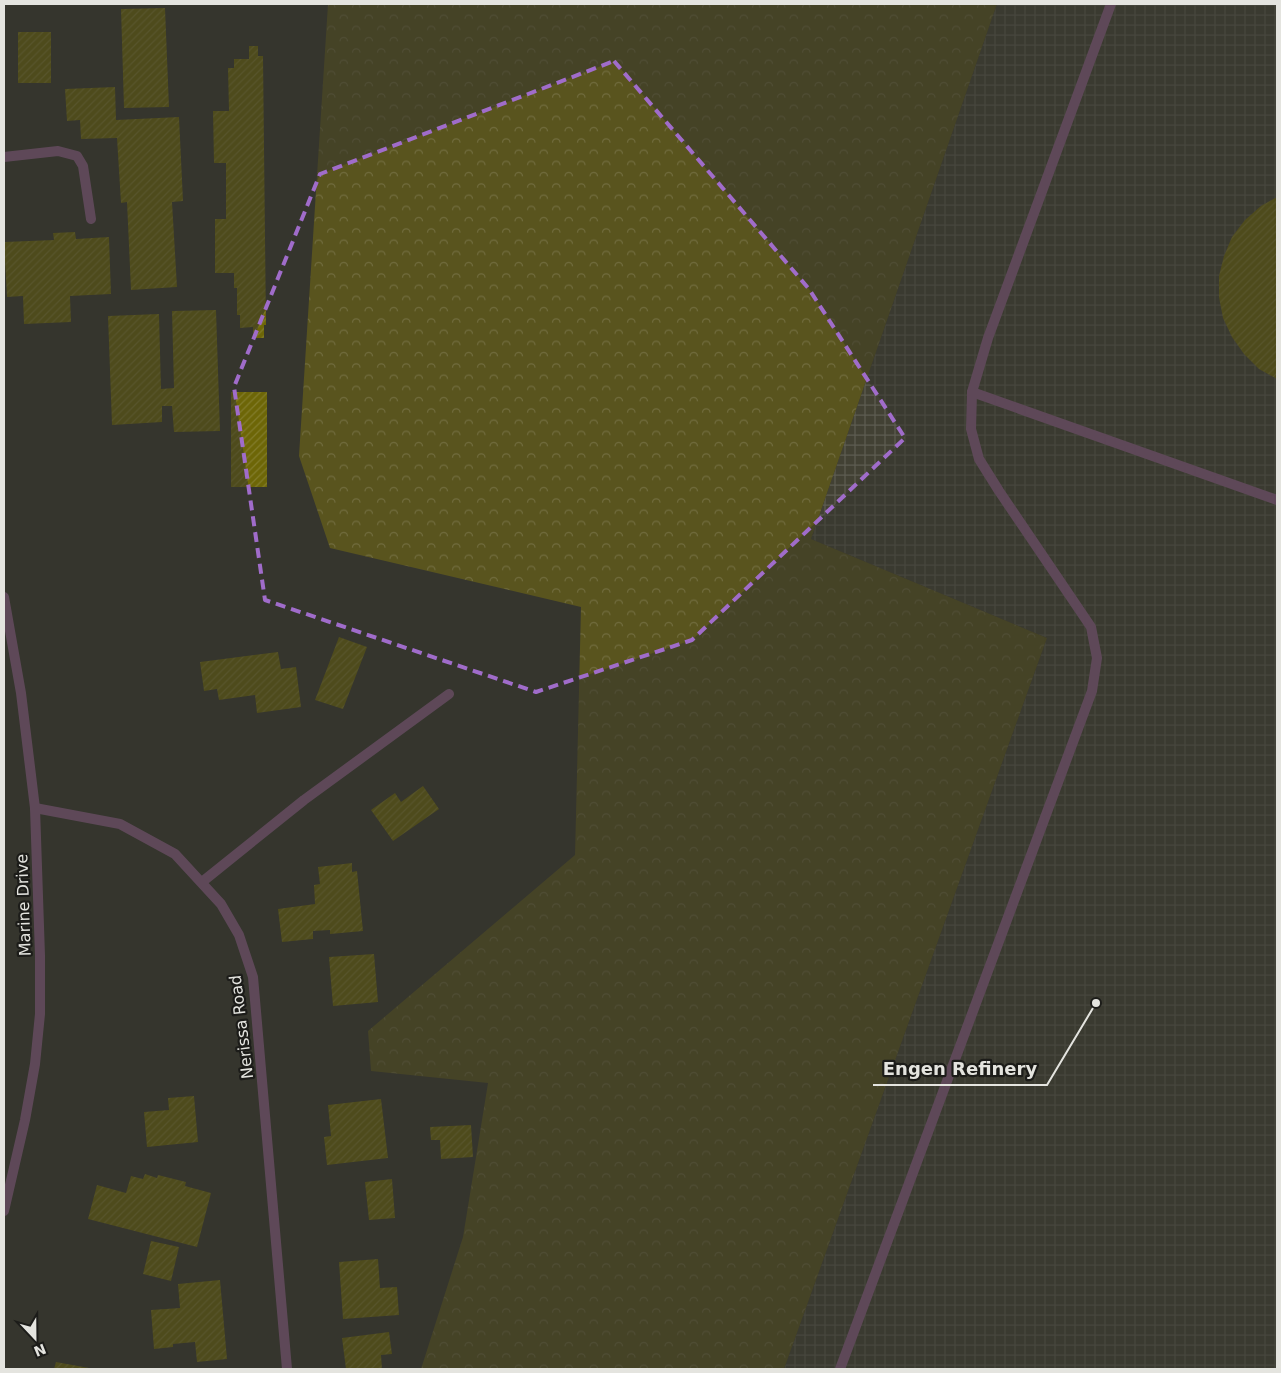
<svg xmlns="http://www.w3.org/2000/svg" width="1281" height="1373" font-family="'DejaVu Sans',sans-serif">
<defs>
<pattern id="industrial-grid" width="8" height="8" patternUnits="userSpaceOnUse" patternTransform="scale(1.25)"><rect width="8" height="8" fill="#424134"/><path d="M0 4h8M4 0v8" fill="none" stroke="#5d5c51"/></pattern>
<pattern id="forest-crowns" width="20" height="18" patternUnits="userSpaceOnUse" patternTransform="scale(1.25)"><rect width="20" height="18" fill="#59541e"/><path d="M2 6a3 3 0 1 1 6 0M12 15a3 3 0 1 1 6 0" fill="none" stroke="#716c3e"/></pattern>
<pattern id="building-hatch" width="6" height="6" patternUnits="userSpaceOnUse" patternTransform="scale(1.25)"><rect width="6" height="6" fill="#6d6607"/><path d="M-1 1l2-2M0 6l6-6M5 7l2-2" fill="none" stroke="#827c2b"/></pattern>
</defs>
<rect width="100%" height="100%" fill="#35352d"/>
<path fill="url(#industrial-grid)" d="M 997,4 L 1277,4 L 1277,1369 L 784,1369 L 1047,638 L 811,539 Z"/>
<path fill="url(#forest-crowns)" d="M 328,4 L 997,4 L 811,539 L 1047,638 L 784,1369 L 421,1369 L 463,1237 L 488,1083 L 371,1071 L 368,1031 L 575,855 L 581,607 L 330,548 L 299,456 Z"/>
<g fill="url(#building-hatch)">
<path d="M 165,8 L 169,107 L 124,108 L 121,9 Z"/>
<rect x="18" y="32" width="33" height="51"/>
<path d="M 249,46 L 258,46 L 258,56 L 263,56 L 266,325 L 264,325 L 264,338 L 253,338 L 253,327 L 240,328 L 240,315 L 237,315 L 237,288 L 234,288 L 234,273 L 215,273 L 215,219 L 226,219 L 226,163 L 214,163 L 213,111 L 229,111 L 228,68 L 234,68 L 234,59 L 249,59 Z"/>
<path d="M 115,87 L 116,120 L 179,117 L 183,201 L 172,202 L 177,287 L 131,290 L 127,202 L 121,203 L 117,138 L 81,139 L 80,120 L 67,121 L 65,89 Z"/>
<path d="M 1277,197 L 1277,379 L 1259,369 L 1244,354 L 1232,337 L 1223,318 L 1219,297 L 1219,276 L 1224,256 L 1232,237 L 1245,220 L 1261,206 Z"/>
<path d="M 75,232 L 76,239 L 109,237 L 111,294 L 70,296 L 71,322 L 24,324 L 23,296 L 7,297 L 4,242 L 54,240 L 53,233 Z"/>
<path d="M 216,310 L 220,431 L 174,432 L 172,406 L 162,406 L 162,422 L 112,425 L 108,316 L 159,314 L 161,389 L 174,388 L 172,311 Z"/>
<rect x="231" y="392" width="36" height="95"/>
<path d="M 339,637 L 367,647 L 343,709 L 315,700 Z"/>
<path d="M 278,652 L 281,669 L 296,667 L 301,707 L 257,713 L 255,695 L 219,700 L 217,689 L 204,691 L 200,662 Z"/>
<path d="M 423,786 L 439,809 L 393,841 L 371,810 L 395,793 L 401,802 Z"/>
<path d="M 352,863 L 352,872 L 357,871 L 363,931 L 330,934 L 330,930 L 313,931 L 313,939 L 282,942 L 278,909 L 315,904 L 314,885 L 320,884 L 318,867 Z"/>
<path d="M 374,954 L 378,1002 L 333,1006 L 329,957 Z"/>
<path d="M 194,1096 L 198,1142 L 147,1147 L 144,1112 L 169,1110 L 168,1098 Z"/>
<path d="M 381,1099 L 388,1158 L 327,1165 L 324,1137 L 331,1136 L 328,1105 Z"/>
<path d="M 471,1125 L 473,1157 L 441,1159 L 440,1140 L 431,1140 L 430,1127 Z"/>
<path d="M 145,1174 L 157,1178 L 158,1175 L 186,1182 L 185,1186 L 211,1193 L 197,1247 L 88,1219 L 97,1185 L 126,1193 L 131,1176 L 143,1179 Z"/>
<path d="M 392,1179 L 395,1218 L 369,1220 L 365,1182 Z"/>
<path d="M 151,1241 L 179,1247 L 171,1281 L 143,1274 Z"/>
<path d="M 378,1259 L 380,1288 L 397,1287 L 399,1315 L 343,1319 L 339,1262 Z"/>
<path d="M 220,1280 L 227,1359 L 197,1362 L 195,1342 L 173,1344 L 173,1347 L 154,1349 L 151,1310 L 180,1308 L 178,1284 Z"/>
<path d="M 389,1332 L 392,1354 L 381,1355 L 382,1369 L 346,1369 L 342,1338 Z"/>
<path d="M 56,1362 L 89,1368 L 88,1369 L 54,1369 Z"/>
</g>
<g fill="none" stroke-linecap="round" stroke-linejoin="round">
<g stroke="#90618c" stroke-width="10">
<path d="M 4,157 L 58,151 L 77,156 L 83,166 L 91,219"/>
<path d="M 972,392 L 1277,500"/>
<path d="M 202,882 L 304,800 L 449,694"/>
<path d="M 840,1369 L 1092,691 L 1097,658 L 1091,627 L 999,491 L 979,459 L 971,429 L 972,392 L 988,338 L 1111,4"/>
</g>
<path stroke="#90618c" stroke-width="10" d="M 35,808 L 120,824 L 175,854 L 221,904 L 239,935 L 253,977 L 287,1369"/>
<path stroke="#90618c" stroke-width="10" d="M 4,597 L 21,693 L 35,808 L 40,956 L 40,1014 L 35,1064 L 25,1120 L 4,1211"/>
</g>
<path d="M0 0H1281V1373H0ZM 614,61 L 809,289 L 905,438 L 692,640 L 536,692 L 265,600 L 234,387 L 320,174 Z" fill="#35352d" fill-opacity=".55" fill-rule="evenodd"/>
<path fill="none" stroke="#a06cca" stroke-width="4" stroke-dasharray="10 6" stroke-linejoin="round" d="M 614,61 L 809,289 L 905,438 L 692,640 L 536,692 L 265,600 L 234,387 L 320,174 Z"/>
<g text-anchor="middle" stroke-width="4.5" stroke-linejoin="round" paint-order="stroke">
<g font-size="16" fill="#e4e4df" stroke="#1c1c19">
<text transform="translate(23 905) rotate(-92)" y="6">Marine Drive</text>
<text transform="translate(241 1027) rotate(-97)" y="6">Nerissa Road</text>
</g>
</g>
<path fill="none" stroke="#e4e4df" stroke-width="2" d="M1096 1003L1047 1085H873"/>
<circle fill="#e4e4df" stroke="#1c1c19" stroke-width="2" cx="1096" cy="1003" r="5"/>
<g font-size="18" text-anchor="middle" font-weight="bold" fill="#e4e4df" stroke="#1c1c19" stroke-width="4.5" stroke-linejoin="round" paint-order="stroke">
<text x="960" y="1075">Engen Refinery</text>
</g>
<rect width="1281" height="1373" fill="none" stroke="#e4e4df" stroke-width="10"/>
<g transform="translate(35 1338) rotate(158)" stroke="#1c1c19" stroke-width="4" paint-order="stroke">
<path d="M0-4L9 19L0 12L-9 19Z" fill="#e4e4df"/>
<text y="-8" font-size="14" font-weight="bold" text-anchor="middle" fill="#e4e4df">N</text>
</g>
</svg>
